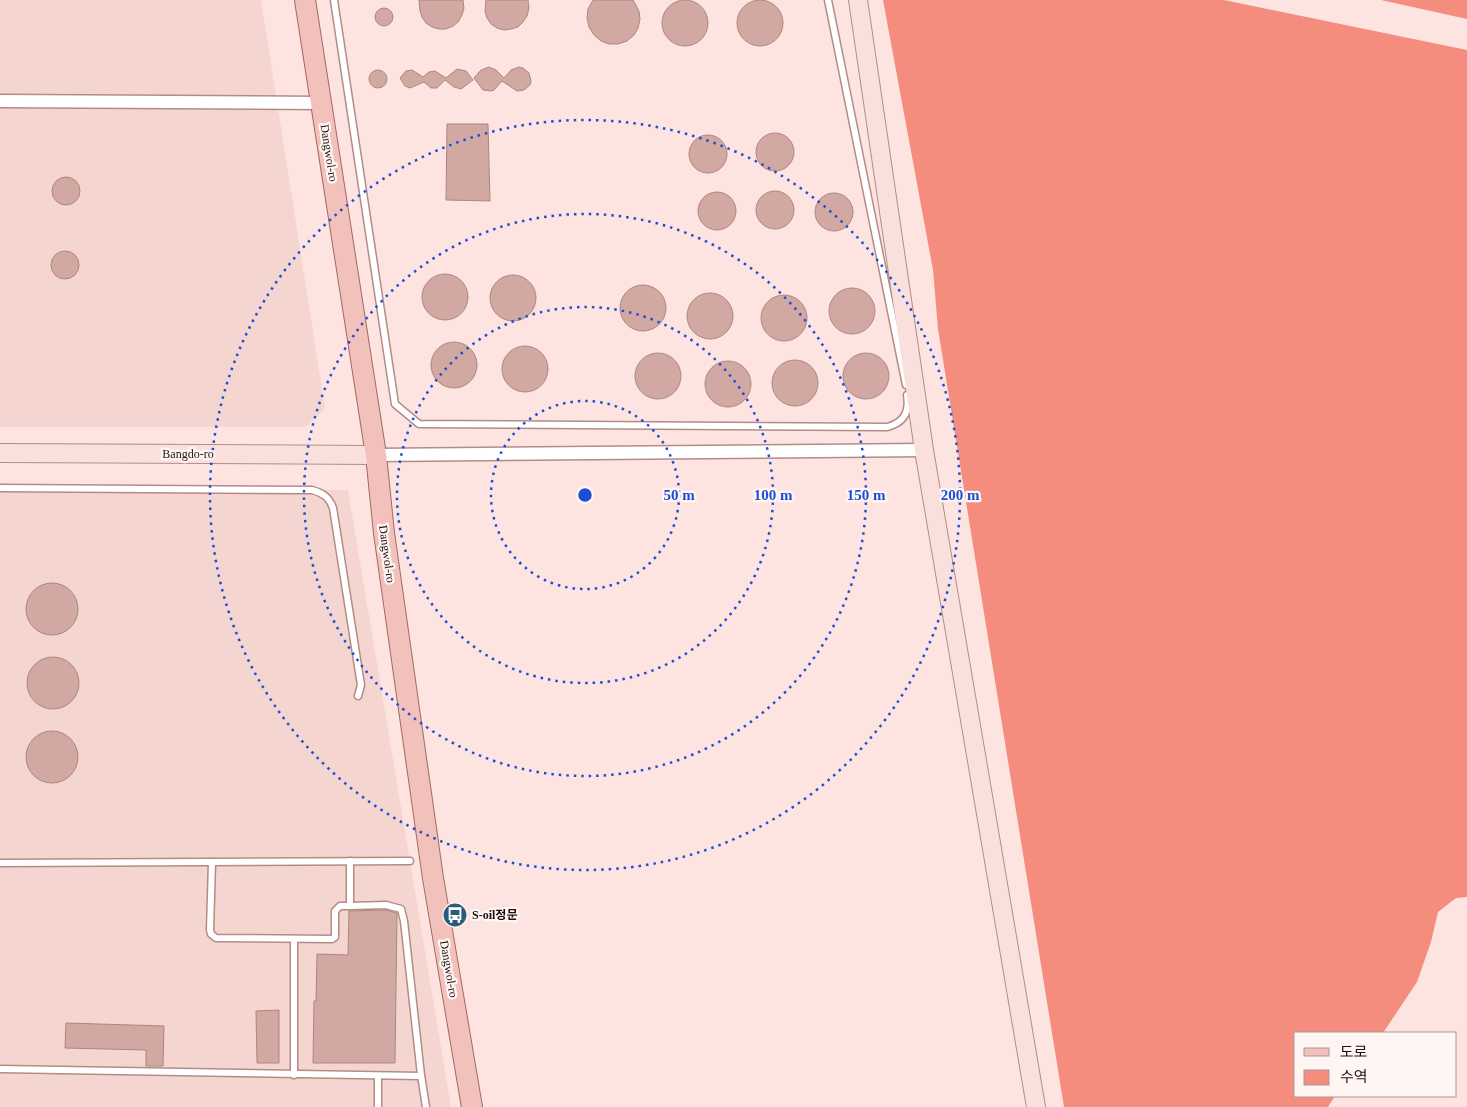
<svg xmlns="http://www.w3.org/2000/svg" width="1467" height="1107" font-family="'Times New Roman','Noto Sans KR',serif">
<rect width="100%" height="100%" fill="#fee4e0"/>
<g fill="#f5d5d0">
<path d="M 0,0 L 261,0 L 325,408 L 306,427 L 0,427 Z"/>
<path d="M 348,490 L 451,1107 L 0,1107 L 0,491 Z"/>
</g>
<g fill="#f58d7f">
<path d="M 883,0 L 1224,0 L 1467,50 L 1467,897 L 1456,898 L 1438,912 L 1431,942 L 1417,982 L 1383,1033 L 1296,1033 L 1296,1096 L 1335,1096 L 1328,1107 L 1064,1107 L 938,329 L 933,270 Z"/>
<path d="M 1381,0 L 1467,0 L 1467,19 Z"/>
</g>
<g fill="#d2a8a2" stroke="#ad857f">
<circle cx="760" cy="23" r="23"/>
<circle cx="685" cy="23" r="23"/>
<path d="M 419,0 L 463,0 L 464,8 L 462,15 L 458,22 L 453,26 L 446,29 L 439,29 L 432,27 L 426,23 L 422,17 L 420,11 Z"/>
<path d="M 486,0 L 528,0 L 529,8 L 527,16 L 523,22 L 518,27 L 511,29 L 504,30 L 497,28 L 491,24 L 487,18 L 485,11 Z"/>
<path d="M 593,0 L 633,0 L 639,11 L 640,19 L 638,28 L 634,35 L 627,41 L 618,44 L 609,44 L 601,41 L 594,35 L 589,27 L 587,18 L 588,9 Z"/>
<circle cx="384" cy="17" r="9"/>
<path d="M 489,67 L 496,70 L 504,78 L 511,70 L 519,67 L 523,68 L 529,73 L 531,81 L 530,85 L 524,90 L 517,91 L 502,81 L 494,90 L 491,91 L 483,90 L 474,78 L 481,70 Z"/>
<path d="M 457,69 L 466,71 L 473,80 L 461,89 L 454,87 L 445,80 L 437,88 L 431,88 L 424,82 L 410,88 L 405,86 L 400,78 L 406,71 L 412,70 L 423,77 L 429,72 L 435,71 L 446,78 Z"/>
<circle cx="378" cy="79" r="9"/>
<path d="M 447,124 L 488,124 L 490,201 L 446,200 Z"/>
<circle cx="775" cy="152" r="19"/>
<circle cx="708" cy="154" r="19"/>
<circle cx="66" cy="191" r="14"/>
<circle cx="775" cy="210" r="19"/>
<circle cx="717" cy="211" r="19"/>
<circle cx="834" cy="212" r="19"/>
<circle cx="65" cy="265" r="14"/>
<circle cx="445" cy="297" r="23"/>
<circle cx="513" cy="298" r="23"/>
<circle cx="643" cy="308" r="23"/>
<circle cx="852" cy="311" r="23"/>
<circle cx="710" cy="316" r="23"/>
<circle cx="784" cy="318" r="23"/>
<circle cx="454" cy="365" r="23"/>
<circle cx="525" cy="369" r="23"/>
<circle cx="658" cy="376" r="23"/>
<circle cx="866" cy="376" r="23"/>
<circle cx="795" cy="383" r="23"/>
<circle cx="728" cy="384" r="23"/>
<circle cx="52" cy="609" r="26"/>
<circle cx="53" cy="683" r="26"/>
<circle cx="52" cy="757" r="26"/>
<path d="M 385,910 L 397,913 L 395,1063 L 313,1063 L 314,1001 L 316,1001 L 317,954 L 348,955 L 349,911 Z"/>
<path d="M 279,1010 L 279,1063 L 257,1063 L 256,1011 Z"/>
<path d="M 66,1023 L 164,1026 L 163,1066 L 146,1066 L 146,1050 L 65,1048 Z"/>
</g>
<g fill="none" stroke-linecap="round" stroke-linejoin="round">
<defs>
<g id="lane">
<path d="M 334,0 L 395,404 L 419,424 L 887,427 C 903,423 910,413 907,395"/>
<path d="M 828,0 L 906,385"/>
<path d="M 0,488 L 312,490 C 323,493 329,497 333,508 L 361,685 L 358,696"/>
<path d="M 350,861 L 350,906 L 386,905 L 401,909 L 404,921 L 421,1075 L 426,1107"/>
<path d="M 212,862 L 210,930 L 211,934 L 216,938 L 332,939 L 335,937 L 335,911 L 340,906 L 350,906"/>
<path d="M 0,863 L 410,861"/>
<path d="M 0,1069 L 421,1076"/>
<path d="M 294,1075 L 294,939"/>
<path d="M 378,1076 L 378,1107"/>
</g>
<g id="street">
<path d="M 0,101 L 321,103"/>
<path d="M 376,455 L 924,450"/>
</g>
<g id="secondary">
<path d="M 858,0 L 924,450 L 1036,1107"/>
<path d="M 0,453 L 376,455"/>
</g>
<path id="primary" d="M 305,0 L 376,455 L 384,533 L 433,878 L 472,1107"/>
</defs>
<use href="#lane" stroke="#b48c86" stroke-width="9"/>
<use href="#street" stroke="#b48c86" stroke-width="15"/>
<use href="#secondary" stroke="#b48c86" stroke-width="20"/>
<use href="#primary" stroke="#a36861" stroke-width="22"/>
<use href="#lane" stroke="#fff" stroke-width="6"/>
<use href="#street" stroke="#fff" stroke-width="12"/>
<use href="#secondary" stroke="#f9e0dd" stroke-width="18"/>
<use href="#primary" stroke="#f2c1bb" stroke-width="20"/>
</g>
<g fill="none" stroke="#1d4ed8" stroke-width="2.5" stroke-dasharray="2.5 5">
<circle cx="585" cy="495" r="94"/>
<circle cx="585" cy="495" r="188"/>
<circle cx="585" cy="495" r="281"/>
<circle cx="585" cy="495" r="375"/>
</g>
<defs>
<symbol id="bus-disc" viewBox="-11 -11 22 22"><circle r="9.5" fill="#2a5b79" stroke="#fff6f4"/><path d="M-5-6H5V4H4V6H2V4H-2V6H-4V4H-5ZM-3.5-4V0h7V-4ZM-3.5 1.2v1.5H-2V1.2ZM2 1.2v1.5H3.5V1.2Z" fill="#fff"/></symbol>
</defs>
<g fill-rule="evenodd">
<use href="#bus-disc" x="441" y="901" width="28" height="28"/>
</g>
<g text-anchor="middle" stroke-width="4.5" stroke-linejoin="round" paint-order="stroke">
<g font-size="12" fill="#1f100e" stroke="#fff6f4">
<text transform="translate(329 153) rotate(81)" y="4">Dangwol-ro</text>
<text x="188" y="458">Bangdo-ro</text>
<text transform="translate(387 554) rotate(82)" y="4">Dangwol-ro</text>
<text transform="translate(449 969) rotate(80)" y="4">Dangwol-ro</text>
</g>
<g font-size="12" font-weight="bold" fill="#1f100e" stroke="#fff6f4" text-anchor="start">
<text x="472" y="919">S-oil정문</text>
</g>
</g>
<circle cx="585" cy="495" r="8" fill="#1d4ed8" stroke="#fff6f4" stroke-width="2.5"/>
<g font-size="15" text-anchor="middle" font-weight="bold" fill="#1d4ed8" stroke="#fff6f4" stroke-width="4.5" stroke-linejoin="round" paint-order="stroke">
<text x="679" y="500">50 m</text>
<text x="773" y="500">100 m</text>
<text x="866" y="500">150 m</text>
<text x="960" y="500">200 m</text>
</g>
<rect x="1294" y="1032" width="162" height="65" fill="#fff6f4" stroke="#a59a98"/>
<rect x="1304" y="1048" width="25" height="8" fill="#f2c1bb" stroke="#a59a98"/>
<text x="1340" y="1057" font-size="15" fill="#1f100e">도로</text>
<rect x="1304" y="1070" width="25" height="15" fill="#f58d7f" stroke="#a59a98"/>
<text x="1340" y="1082" font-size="15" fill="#1f100e">수역</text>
</svg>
